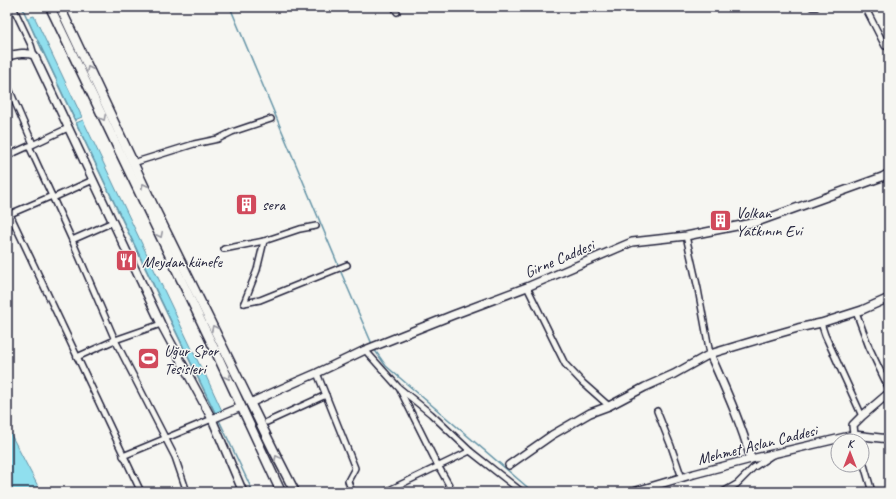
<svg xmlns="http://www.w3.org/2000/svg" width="896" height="499" font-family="Caveat,sans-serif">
<rect width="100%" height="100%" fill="#f6f6f2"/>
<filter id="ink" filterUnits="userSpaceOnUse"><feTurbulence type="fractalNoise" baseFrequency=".025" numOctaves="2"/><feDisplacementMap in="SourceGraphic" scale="8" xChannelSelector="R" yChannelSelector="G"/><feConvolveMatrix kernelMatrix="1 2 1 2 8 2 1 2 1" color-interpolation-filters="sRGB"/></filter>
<g filter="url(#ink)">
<g fill="#90dfee" stroke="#6493a6">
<path d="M 34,16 L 82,117 L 75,120 L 27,18 Z"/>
<path d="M 83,120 L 202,370 L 196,373 L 76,123 Z"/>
<path d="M 205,374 L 223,413 L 217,416 L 197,376 Z"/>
<path d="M 7,427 L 41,492 L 7,492 Z"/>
</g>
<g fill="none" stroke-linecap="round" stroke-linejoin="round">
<g stroke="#6493a6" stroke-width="1.5">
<path d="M 22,7 L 36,38"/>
<path d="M 230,7 L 339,267"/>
<path d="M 38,41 L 56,79"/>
<path d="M 58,85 L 159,297 L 216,415"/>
<path d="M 340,270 L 372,344"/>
<path d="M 374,349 L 386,366 L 533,492"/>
<path d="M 218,418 L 253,492"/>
</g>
<defs>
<g id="street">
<path d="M 13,7 L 31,45 L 34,55"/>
<path d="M 394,7 L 397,12"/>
<path d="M 812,7 L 816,7"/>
<path d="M 865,7 L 885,46 L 889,45"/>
<path d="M 7,84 L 33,144"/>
<path d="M 30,146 L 68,128"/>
<path d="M 7,156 L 29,146 L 52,196"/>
<path d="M 133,163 L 194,144 L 218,139 L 232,132 L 271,119"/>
<path d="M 53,198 L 93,180"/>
<path d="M 7,208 L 141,492"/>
<path d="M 10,214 L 52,196 L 72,240 L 115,340 L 175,457 L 187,492"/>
<path d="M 686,236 L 698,289 L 710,354"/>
<path d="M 72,240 L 113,222"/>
<path d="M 224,249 L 264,241 L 300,229 L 316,226"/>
<path d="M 527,287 L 565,364 L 583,383 L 609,406"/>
<path d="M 244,303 L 260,300 L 347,265"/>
<path d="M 244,303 L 257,270 L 264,241"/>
<path d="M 856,312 L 869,347 L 889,389"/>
<path d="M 821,323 L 825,335 L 862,416"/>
<path d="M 365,350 L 398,387 L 431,414 L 470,451 L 522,492"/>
<path d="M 77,357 L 115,340 L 161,324"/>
<path d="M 317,373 L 355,468 L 348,481 L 352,492"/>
<path d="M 400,390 L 436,462 L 449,485 L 452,492"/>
<path d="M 657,411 L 671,446 L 682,478"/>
<path d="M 267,422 L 326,395"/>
<path d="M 123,456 L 212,419"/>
<path d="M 862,458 L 872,492"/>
<path d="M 385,492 L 470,451"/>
<path d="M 723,492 L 737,484 L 753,468 L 771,456"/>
</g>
<g id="secondary">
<path d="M 7,56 C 17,54 25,52 34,55 L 161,324 L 212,419 L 243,492"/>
<path d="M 710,354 C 725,388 741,423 751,459"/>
<path d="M 250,403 L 294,383 L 317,373 L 365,350 L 453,315 L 527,287 L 632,242 L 686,236 L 757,222 L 882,177 L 889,173"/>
<path d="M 212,419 L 241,407"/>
<path d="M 854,435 L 853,425 L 862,416 L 889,393"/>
<path d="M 509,465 L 552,435 L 590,413 L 609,406 L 645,387 L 674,374 L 710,354 L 770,336 L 798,328 L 821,323 L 862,310 L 889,298"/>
<path d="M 633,492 L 694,474 L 751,459 L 854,435 L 889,439"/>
</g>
<g id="primary">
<path d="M 50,7 L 214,348 L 281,492"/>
<path d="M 60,7 L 154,207 L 273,449 L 295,492"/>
</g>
</defs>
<use href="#street" stroke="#22223b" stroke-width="8"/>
<use href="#secondary" stroke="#22223b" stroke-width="10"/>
<use href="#primary" stroke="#22223b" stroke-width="11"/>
<use href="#street" stroke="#f6f6f2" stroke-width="5"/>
<use href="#secondary" stroke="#f6f6f2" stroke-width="7"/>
<use href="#primary" stroke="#f6f6f2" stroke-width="8"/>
</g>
<defs><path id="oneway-chevron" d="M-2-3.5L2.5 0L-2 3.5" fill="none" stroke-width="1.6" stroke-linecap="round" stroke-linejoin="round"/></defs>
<g stroke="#9797a0">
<use href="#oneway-chevron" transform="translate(89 69) rotate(-115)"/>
<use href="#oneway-chevron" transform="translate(103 118) rotate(64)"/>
<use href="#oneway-chevron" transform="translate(144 186) rotate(-115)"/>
<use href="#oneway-chevron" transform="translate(160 235) rotate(64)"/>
<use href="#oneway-chevron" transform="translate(214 328) rotate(-116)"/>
<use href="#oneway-chevron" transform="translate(228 377) rotate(65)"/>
<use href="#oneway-chevron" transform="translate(277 458) rotate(-118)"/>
</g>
</g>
<defs>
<symbol id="building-square" viewBox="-11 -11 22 22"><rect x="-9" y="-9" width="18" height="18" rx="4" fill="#d1495b" stroke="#f6f6f2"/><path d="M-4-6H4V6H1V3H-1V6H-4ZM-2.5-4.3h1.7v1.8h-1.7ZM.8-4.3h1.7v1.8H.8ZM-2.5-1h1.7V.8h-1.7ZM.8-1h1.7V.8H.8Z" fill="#fff"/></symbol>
<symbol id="restaurant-square" viewBox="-11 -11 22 22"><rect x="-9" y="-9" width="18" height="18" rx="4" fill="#d1495b" stroke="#f6f6f2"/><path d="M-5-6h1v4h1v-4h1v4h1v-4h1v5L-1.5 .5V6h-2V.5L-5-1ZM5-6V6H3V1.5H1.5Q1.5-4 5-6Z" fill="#fff"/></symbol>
<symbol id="stadium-square" viewBox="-11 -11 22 22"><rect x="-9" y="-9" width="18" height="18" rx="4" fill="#d1495b" stroke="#f6f6f2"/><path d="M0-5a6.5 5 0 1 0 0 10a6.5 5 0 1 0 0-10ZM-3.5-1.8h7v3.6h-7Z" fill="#fff"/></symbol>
</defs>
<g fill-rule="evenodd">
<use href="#building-square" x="234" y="192" width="25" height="25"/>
<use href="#building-square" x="708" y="208" width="25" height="25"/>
<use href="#restaurant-square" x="114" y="248" width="25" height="25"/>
<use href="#stadium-square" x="136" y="346" width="25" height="25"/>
</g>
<g text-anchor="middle" stroke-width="3" stroke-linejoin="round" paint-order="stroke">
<g font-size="16" fill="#22223b" stroke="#f6f6f2" text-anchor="start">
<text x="262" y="210">sera</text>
<text x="736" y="218">Volkan<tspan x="736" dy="18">Yatkının Evi</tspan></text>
<text x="142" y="267">Meydan künefe</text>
<text x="164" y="356">Uğur Spor<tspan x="164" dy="18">Tesisleri</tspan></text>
</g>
<g font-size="16" fill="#22223b" stroke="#f6f6f2">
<text transform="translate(559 258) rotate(-23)" y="6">Girne Caddesi</text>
<text transform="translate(757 444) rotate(-14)" y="6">Mehmet Aslan Caddesi</text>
</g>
</g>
<rect width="896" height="499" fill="none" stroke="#f6f6f2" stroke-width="24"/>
<rect x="12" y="12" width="872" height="475" fill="none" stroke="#22223b" stroke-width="1.5" filter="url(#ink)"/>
<g transform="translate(850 453)"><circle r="19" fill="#f6f6f2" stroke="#a1a1a9"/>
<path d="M0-3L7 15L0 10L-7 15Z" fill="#d1495b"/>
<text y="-6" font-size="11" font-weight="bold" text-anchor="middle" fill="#22223b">K</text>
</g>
</svg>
